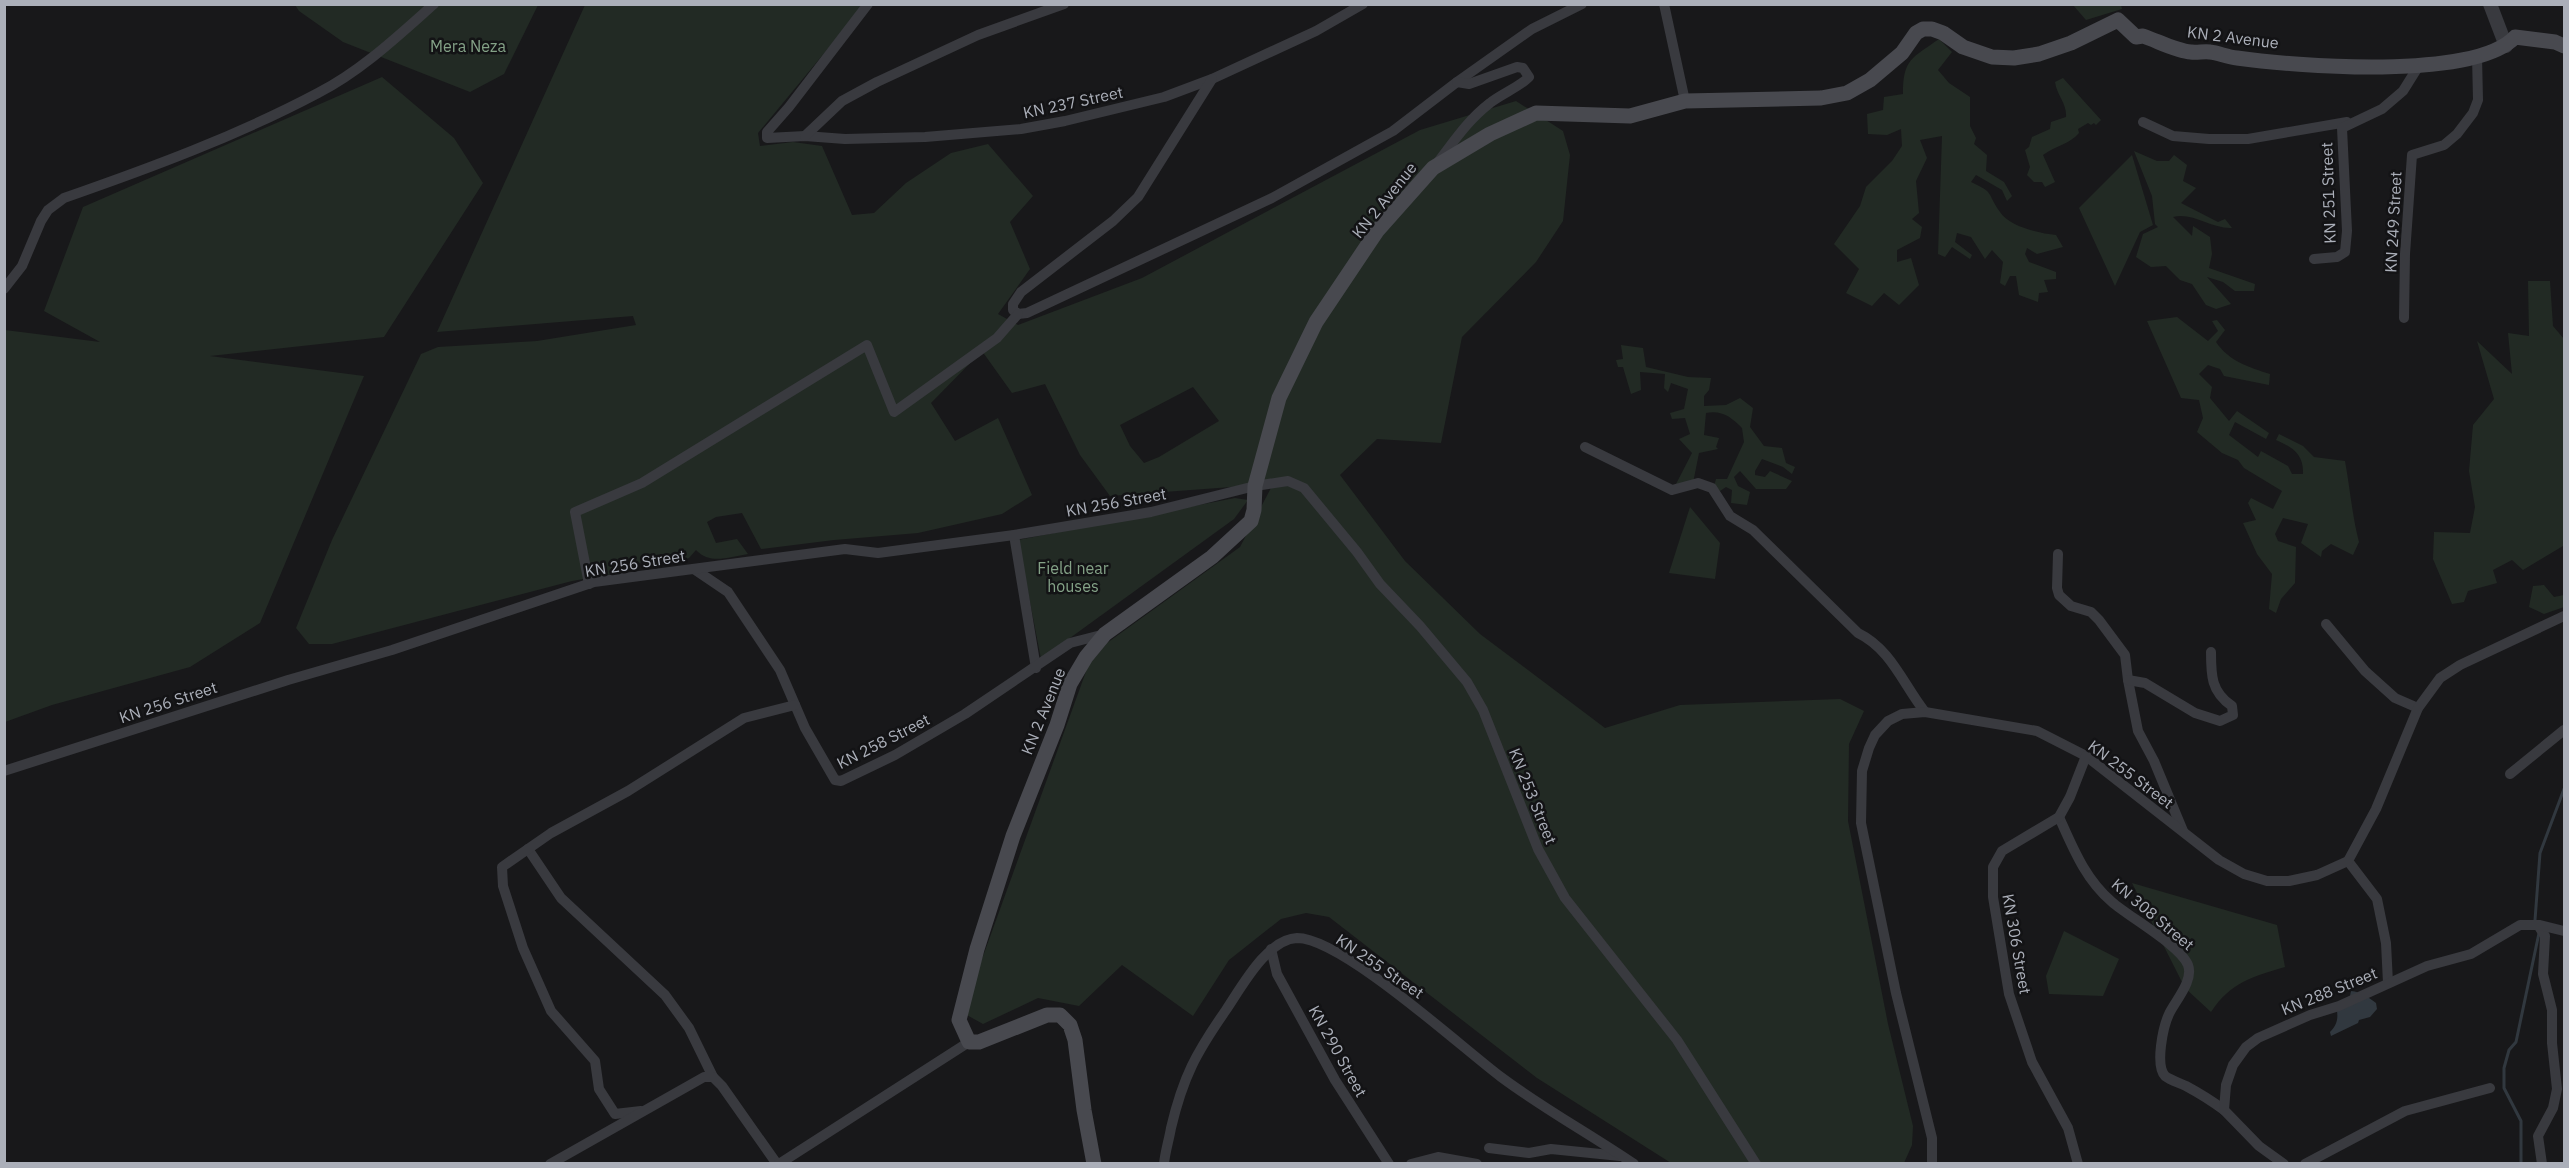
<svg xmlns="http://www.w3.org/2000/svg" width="2569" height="1168" font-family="'IBM Plex Sans',sans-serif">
<rect width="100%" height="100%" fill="#18181a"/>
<g fill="#222a24" fill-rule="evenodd">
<path d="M 295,5 L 538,5 L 504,74 L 470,92 L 343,42 L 299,11 Z"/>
<path d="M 585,5 L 864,5 L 758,133 L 760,146 L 793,142 L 822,146 L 852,215 L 874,213 L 906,183 L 951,153 L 988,144 L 1033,196 L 1010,222 L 1030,269 L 998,314 L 1018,325 L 1142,278 L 1420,130 L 1516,101 L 1563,131 L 1570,155 L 1563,221 L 1536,262 L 1462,337 L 1441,443 L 1377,439 L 1340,475 L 1405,561 L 1480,634 L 1605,728 L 1680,705 L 1840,699 L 1864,711 L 1849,744 L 1848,821 L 1888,1024 L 1913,1126 L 1912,1145 L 1904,1163 L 1671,1163 L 1537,1078 L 1329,917 L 1306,913 L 1281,919 L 1229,960 L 1193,1016 L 1122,965 L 1079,1006 L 1038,998 L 983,1024 L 965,1014 L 974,981 L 1088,666 L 1107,643 L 1240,547 L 1273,484 L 1110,496 L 1080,455 L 1045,384 L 1012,393 L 982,351 L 931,403 L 955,441 L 998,418 L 1032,495 L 1002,514 L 918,533 L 834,540 L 761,549 L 742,513 L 716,517 L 707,522 L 716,543 L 737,539 L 748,554 C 729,557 710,565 696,550 L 689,558 L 670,564 L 656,555 L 619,573 L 572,581 L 332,644 L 309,644 L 296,628 L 332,540 L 421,354 L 438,347 L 537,341 L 636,325 L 633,316 L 437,332 ZM 1193,387 L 1219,421 L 1159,457 L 1144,463 L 1130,446 L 1120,425 Z"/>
<path d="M 2073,5 L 2121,5 L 2122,9 L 2086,20 Z"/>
<path d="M 1939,39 L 1952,52 L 1938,70 L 1949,83 L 1970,97 L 1970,126 L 1976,138 L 1974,144 L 1987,155 L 1986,171 L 2004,182 L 2012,196 L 2007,201 L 2002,190 L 1976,175 L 1971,182 C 1995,193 1986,192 2000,212 C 2010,227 2039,233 2056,235 L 2063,247 L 2037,254 L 2027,248 L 2025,254 L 2029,262 L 2056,272 L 2056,279 L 2044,280 L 2048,292 L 2039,293 L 2038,302 L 2019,295 L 2016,276 L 2010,276 L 2005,286 L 2000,283 L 2003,262 L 1992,250 L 1985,259 L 1971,237 L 1957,233 L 1955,242 L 1972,255 L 1970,259 L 1952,247 L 1945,257 L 1938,254 L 1942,136 L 1920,140 L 1927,158 L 1916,181 L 1919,213 L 1912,219 L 1922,227 L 1920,238 L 1897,250 L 1897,262 L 1911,258 L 1919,285 L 1899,305 L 1884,293 L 1872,306 L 1846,293 L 1859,269 L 1834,244 L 1860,206 L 1866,187 L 1892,161 L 1902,146 L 1901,129 L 1887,135 L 1868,134 L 1867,114 L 1883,110 L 1884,97 L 1903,94 C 1903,59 1912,58 1939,39 Z"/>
<path d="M 382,77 L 454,138 L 483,183 L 384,337 L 210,356 L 364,376 L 260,623 L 190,667 L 52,705 L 5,722 L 5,330 L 100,342 L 44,311 L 83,207 Z"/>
<path d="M 2063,78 L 2101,120 L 2096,125 L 2094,123 L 2091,125 L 2088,123 L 2078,129 L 2079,133 C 2070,144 2055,146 2043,155 L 2055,182 L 2045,187 L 2042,182 L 2034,182 L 2027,175 L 2030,167 L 2025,150 L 2029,147 L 2032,137 L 2050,129 L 2051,122 L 2066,117 C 2067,103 2057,96 2055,82 Z"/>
<path d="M 2134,151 L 2157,161 L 2169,161 L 2174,155 L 2187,165 L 2183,181 L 2196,188 L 2181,203 L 2218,222 L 2225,219 L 2232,228 C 2211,229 2193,212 2173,217 L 2192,236 L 2193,226 L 2210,237 L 2212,254 L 2209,268 L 2255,284 L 2254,291 L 2235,291 L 2223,282 L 2207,277 L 2231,304 L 2216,309 L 2206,305 L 2192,284 L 2180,280 L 2166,266 L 2151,267 L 2136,257 L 2143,234 L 2158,227 L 2155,224 L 2152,196 Z"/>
<path d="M 2132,155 L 2153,225 L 2140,232 L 2115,286 L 2079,208 Z"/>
<path d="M 2528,281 L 2550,281 L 2553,326 L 2564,339 L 2564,548 L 2563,546 L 2523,570 L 2512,560 L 2493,570 L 2497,583 L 2468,591 L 2464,602 L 2452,604 L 2433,559 L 2434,532 L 2470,533 L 2475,507 L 2469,471 L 2473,425 L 2494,399 L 2477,341 L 2512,374 L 2508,333 L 2529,336 Z"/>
<path d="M 2177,317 L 2208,341 L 2218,331 L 2212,321 L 2217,320 L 2225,330 L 2216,342 C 2229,361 2248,367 2270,374 L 2269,385 L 2224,376 L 2220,369 L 2208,365 L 2199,374 L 2212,387 L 2210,398 L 2229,421 L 2237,411 L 2269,433 L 2266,439 L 2235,422 L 2229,435 L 2258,457 L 2261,451 L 2288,466 L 2292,474 L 2303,474 C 2304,454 2292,447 2276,440 L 2279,434 L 2303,446 L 2314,457 L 2345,461 C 2350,488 2352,515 2359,542 L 2353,555 L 2331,544 L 2322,551 L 2321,557 L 2301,543 L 2308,524 L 2283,518 L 2275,534 L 2278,541 L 2296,547 L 2295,583 L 2281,599 L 2276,613 L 2269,609 L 2272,574 L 2257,554 L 2243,523 L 2256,520 L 2248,503 L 2251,498 L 2273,509 L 2282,491 L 2244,468 L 2238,460 L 2222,453 L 2197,432 L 2203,418 L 2199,400 L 2181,398 L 2147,321 Z"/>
<path d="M 1621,345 L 1643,348 L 1646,367 L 1688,377 L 1711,378 L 1709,390 L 1704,396 L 1704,406 L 1726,405 L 1740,398 L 1753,408 L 1750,427 L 1764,446 L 1782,448 L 1786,463 L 1795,467 L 1792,474 L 1783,467 L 1762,459 L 1755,471 L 1755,475 L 1765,477 L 1770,471 L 1792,481 L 1786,489 L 1756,489 L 1740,471 L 1734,477 L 1738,486 L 1750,492 L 1747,505 L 1731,503 L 1732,490 L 1726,487 L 1720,491 L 1714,486 L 1716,479 L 1727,479 L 1744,442 L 1742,428 C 1731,417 1722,410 1706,413 L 1704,435 L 1719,438 L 1716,447 L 1718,449 L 1699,453 L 1692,488 L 1676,484 L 1692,453 L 1679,439 L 1690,434 L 1685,418 L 1672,419 L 1670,413 L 1684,409 L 1688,389 L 1671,383 L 1668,392 L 1664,388 L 1665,374 L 1640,372 L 1641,390 L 1631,394 L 1623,367 L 1618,367 L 1616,360 L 1623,359 Z"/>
<path d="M 1235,498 L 1248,500 L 1234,519 L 1041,659 L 1018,540 Z"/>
<path d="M 1690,507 L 1720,543 L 1715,579 L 1669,573 Z"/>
<path d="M 2544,585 L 2554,597 L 2564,595 L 2564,607 L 2544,614 L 2529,607 L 2533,586 Z"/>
<path d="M 2132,883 L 2277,925 L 2285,967 C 2252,977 2231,982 2211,1012 L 2185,988 Z"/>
<path d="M 2064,931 L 2119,959 L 2103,996 L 2049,994 L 2046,976 Z"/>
</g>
<path fill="#31383f" d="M 2351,991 C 2361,992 2368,997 2376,1003 L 2377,1009 L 2370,1017 L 2359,1020 L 2358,1023 L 2331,1036 L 2330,1032 C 2339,1023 2338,1016 2336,1004 L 2350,996 Z"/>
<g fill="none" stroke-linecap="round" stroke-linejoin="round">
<g stroke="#31383f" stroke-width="3">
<path d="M 2535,920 L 2540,853 L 2564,789"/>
<path d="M 2521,1164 L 2521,1121 L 2504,1088 L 2504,1068 L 2509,1050 L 2516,1042 L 2539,933"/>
</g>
<g stroke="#393a3f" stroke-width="10">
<path d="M 868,4 L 789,107 L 767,132 L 767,138 L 805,136 L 845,139 L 925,137 L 1021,129 L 1065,121 L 1164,97 L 1212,79 L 1316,31 L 1363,4"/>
<path d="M 1664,4 L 1685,101"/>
<path d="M 1212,79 L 1138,197 L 1113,221 L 1021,292 L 1013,304 L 1013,310 L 1018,314 L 1027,313 L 1272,198 L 1393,131 L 1457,82 L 1532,29 L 1582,4"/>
<path d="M 2143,122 L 2173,136 L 2209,139 L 2248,139 L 2347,122"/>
<path d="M 805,136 L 842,101 L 877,82 L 978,35 L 1064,4"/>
<path d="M 1438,162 C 1455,140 1468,120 1490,103 C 1501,94 1521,86 1529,77 L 1523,68 L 1517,67 L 1469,84 L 1457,82"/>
<path d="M 2314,259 L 2337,257 L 2345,252 L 2347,231 L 2342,128 L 2382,109 L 2403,91 L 2418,67"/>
<path d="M 4,289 L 22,266 L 41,221 L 48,210 L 64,198 C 150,168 237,136 318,93 C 361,71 398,36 434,4"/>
<path d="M 2404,318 L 2405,254 L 2412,155 L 2444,145 L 2457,134 L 2473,113 L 2478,100 L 2477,56"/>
<path d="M 1585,447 L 1672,490 L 1698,483 L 1712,488 L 1730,516 L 1753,530 L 1858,633 C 1891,649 1903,684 1925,712"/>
<path d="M 1014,535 L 1036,668"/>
<path d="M 2058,554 L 2057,588 L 2059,595 L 2071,606 L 2091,612 L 2099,620 L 2125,655 L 2128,680 L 2138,731 L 2154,761 L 2183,831"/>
<path d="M 694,569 L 728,592 L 780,670 L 805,728 L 835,780 L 841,781 L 895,755 L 965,714 L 1070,643 L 1105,634"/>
<path d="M 589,584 L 575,512 L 642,483 L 867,345 L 894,412 L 997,338 L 1018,314"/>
<path d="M 2326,624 L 2365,671 L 2395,698 L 2418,708"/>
<path d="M 2128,680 L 2145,683 L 2195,713 L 2220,721 L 2233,715 L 2232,706 C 2211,692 2211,675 2211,652"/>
<path d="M 4,771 L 288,680 L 392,650 L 594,582 L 845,549 L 878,553 L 1014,535 L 1151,512 L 1255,486 L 1288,481 L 1304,488 L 1357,552 L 1380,584 L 1420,626 L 1467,682 L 1483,710 L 1538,849 L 1565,898 L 1677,1040 L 1756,1164"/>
<path d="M 2510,774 L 2564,730"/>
<path d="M 2059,817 C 2073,848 2085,879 2112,902 C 2129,917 2181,946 2188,965 C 2194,981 2175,1001 2169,1014 C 2163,1027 2155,1065 2165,1076 C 2170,1080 2180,1083 2186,1086 C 2199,1093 2212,1101 2224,1110"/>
<path d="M 528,849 L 561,898 L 665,995 L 689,1028 L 713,1077"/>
<path d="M 2348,861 L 2377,899 L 2386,943 L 2388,983"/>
<path d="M 2538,925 L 2545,936 L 2543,974 L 2552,1010 L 2552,1043 L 2557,1089 L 2553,1108 L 2538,1136 L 2542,1164"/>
<path d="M 1271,949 L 1277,974 L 1335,1080 L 1389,1164"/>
<path d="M 641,1111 L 615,1114 L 599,1089 L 595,1061 L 551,1011 L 523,948 L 503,886 L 502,867 L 551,833 L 628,791 L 744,718 L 795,705"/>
<path d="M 1489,1148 L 1529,1153 L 1551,1149 L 1620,1156"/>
<path d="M 550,1164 L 704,1077 L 713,1077 L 722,1086 L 777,1164"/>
<path d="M 779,1164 L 969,1042"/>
<path d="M 1164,1164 C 1165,1152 1169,1140 1171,1128 C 1183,1077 1196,1053 1226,1010 C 1241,988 1267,939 1297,938 C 1342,938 1461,1047 1501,1077 C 1544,1109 1590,1134 1634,1164"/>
<path d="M 1411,1164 L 1438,1157 L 1477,1164"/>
<path d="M 1932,1164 L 1932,1138 L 1896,993 L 1861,823 L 1862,771 L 1869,748 L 1875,735 L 1888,721 L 1902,714 L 1925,712 L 2037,731 L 2086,756 L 2219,860 L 2244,874 L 2267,881 L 2289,881 L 2317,875 L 2348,861 L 2376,809 L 2418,708 L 2440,678 L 2460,665 L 2564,616"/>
<path d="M 2078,1164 L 2068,1128 L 2032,1062 L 2009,994 L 1993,897 L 1993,867 L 2002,851 L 2059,817 L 2070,797 L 2086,756"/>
<path d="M 2284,1164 L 2259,1146 L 2224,1110 L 2226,1085 L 2233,1065 L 2246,1047 L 2258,1038 L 2310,1015 L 2339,1006 L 2427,966 L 2471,954 L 2520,925 L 2540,925 L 2564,931"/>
<path d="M 2305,1164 L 2405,1111 L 2490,1088"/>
</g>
<path stroke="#393a3f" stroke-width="14" d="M 2490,4 L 2506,46"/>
<path stroke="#48494f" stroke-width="15" d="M 1094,1164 L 1084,1110 L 1075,1040 L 1070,1025 L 1060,1015 L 1047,1015 L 979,1042 L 969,1042 L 959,1020 L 977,949 L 1013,836 L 1057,725 L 1070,684 L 1086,657 L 1105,634 L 1212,557 L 1251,521 L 1254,510 L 1255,486 L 1279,398 L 1316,322 L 1377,231 L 1433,168 L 1490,134 L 1536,113 L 1630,116 L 1685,101 L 1821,98 L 1847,93 L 1870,80 L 1902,53 L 1916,33 L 1923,29 L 1932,29 L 1943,33 L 1963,47 L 1992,57 L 2014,58 L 2039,54 L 2071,43 L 2118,20 L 2136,37 L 2143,36 C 2158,41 2176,51 2191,52 C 2197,53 2204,51 2210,52 C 2219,53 2227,57 2237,58 C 2295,66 2474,81 2515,37 L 2555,42 L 2564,46"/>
</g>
<g text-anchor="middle" stroke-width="5" stroke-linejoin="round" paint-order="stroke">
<g font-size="16" fill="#abafb9" stroke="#131315">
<text transform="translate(2233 37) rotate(7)" y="6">KN 2 Avenue</text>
<text transform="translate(1073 102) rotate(-12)" y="6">KN 237 Street</text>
<text transform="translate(2328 193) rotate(-92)" y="6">KN 251 Street</text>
<text transform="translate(1384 200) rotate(-51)" y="6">KN 2 Avenue</text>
<text transform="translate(2393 222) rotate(-87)" y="6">KN 249 Street</text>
<text transform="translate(1116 502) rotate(-10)" y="6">KN 256 Street</text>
<text transform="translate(635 563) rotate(-9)" y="6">KN 256 Street</text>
<text transform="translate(168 702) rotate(-18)" y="6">KN 256 Street</text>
<text transform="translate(1043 711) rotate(-68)" y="6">KN 2 Avenue</text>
<text transform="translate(883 741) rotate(-27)" y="6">KN 258 Street</text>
<text transform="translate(2131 774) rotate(37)" y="6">KN 255 Street</text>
<text transform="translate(1533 796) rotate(68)" y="6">KN 253 Street</text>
<text transform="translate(2153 914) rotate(40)" y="6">KN 308 Street</text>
<text transform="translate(2017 944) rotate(80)" y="6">KN 306 Street</text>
<text transform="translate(1380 966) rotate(34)" y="6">KN 255 Street</text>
<text transform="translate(2329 991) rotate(-22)" y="6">KN 288 Street</text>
<text transform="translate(1338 1051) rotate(61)" y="6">KN 290 Street</text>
</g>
<g font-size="16" fill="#84a287" stroke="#131315">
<text x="468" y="52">Mera Neza</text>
<text x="1073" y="574">Field near<tspan x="1073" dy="18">houses</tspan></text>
</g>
</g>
<rect width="2569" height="1168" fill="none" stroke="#abafb9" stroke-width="12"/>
</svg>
